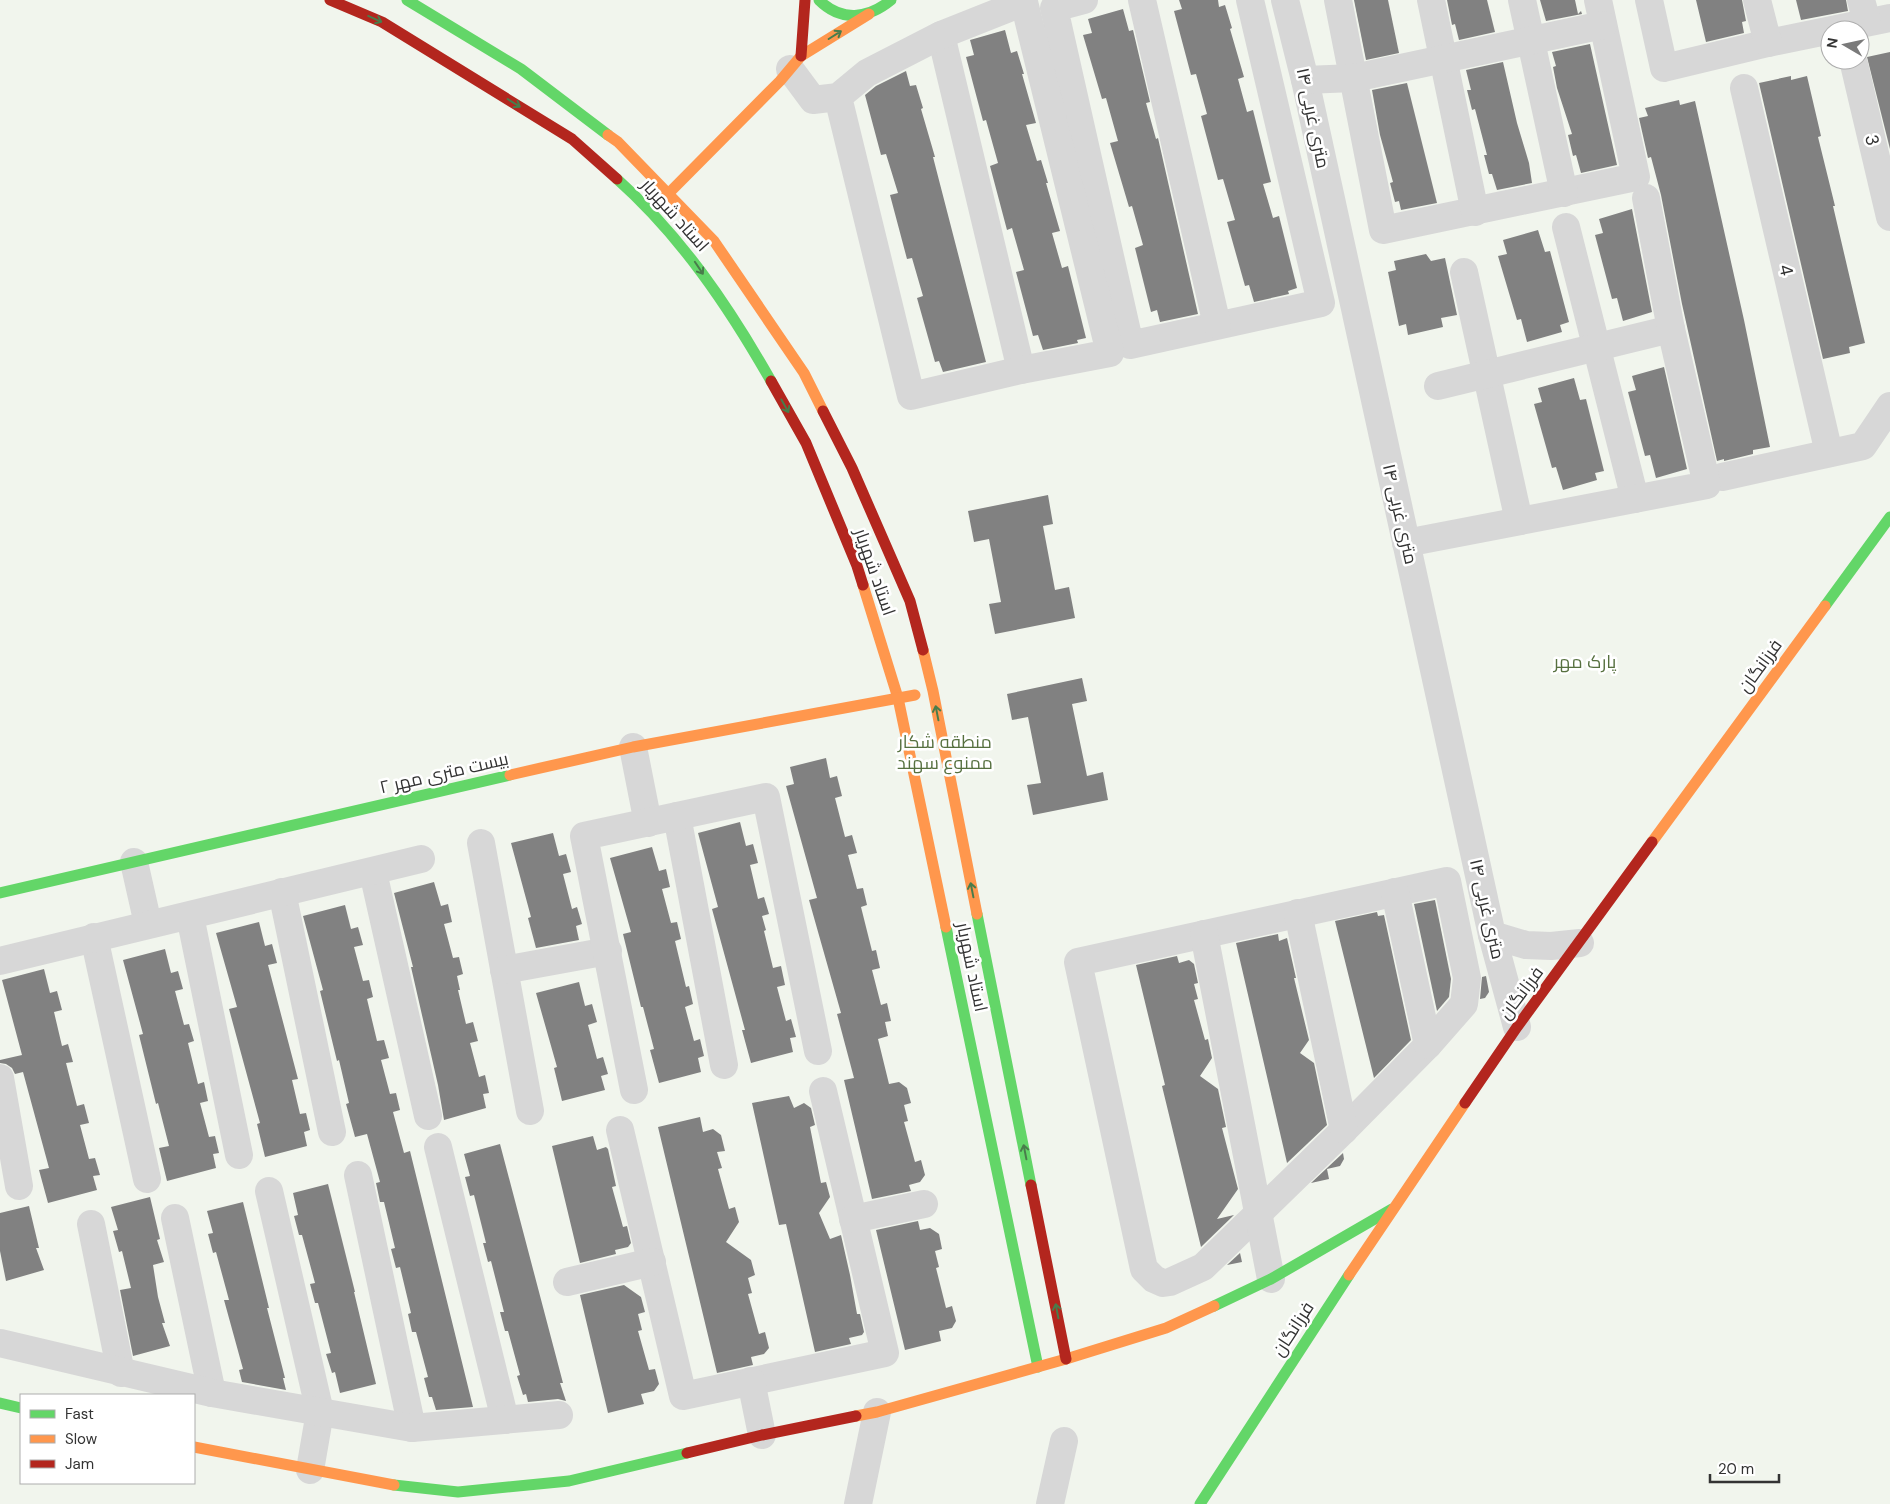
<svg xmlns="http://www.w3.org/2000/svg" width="1890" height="1504" font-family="'DM Sans',Cairo,sans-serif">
<rect width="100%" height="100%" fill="#fff"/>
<path fill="#f1f5ed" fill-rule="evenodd" d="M 0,0 L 1890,0 L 1890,1504 L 0,1504 ZM 1830,30 L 1860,30 L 1860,60 L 1830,60 ZM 21,1395 L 194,1395 L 194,1483 L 21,1483 Z"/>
<g fill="#818181">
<path d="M 1179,0 L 1218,0 L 1219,7 L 1225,5 L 1232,28 L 1230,29 L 1244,77 L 1238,79 L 1247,112 L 1253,110 L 1271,182 L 1263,184 L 1273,218 L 1279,216 L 1297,288 L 1288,291 L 1289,294 L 1254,302 L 1249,285 L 1245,286 L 1227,222 L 1235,220 L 1223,179 L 1218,180 L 1201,116 L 1207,114 L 1196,74 L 1191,75 L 1174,11 L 1182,9 Z"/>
<path d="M 1354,0 L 1388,0 L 1399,53 L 1366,60 Z"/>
<path d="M 1447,0 L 1487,0 L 1495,32 L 1459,40 L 1455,24 L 1452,25 Z"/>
<path d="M 1540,0 L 1575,0 L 1578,14 L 1581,11 L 1582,14 L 1546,21 Z"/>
<path d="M 1696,0 L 1742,0 L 1746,21 L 1742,22 L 1744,33 L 1706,42 Z"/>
<path d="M 1796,0 L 1846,0 L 1848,11 L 1801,20 Z"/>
<path d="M 1123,9 L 1129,31 L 1133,30 L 1150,102 L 1146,103 L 1156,139 L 1158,138 L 1198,314 L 1160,322 L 1157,310 L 1151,312 L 1135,248 L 1143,245 L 1132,206 L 1129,207 L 1110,143 L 1118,141 L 1106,98 L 1102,99 L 1083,35 L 1092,33 L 1088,19 Z"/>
<path d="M 1005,30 L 1011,53 L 1017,51 L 1024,74 L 1022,74 L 1036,123 L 1026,125 L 1037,161 L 1041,160 L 1048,183 L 1046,183 L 1060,231 L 1052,233 L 1062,268 L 1068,266 L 1086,338 L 1077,340 L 1078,343 L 1043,350 L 1038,335 L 1033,336 L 1016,272 L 1024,270 L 1012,228 L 1007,230 L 990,166 L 998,163 L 986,120 L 983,121 L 966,57 L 974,55 L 970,40 Z"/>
<path d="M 1590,44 L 1617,165 L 1581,173 L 1576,155 L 1573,156 L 1568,135 L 1572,134 L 1557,88 L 1553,67 L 1556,66 L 1552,52 Z"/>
<path d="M 1890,52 L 1890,149 L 1867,57 Z"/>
<path d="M 1503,62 L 1517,123 L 1529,163 L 1532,183 L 1497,190 L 1492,174 L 1489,174 L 1484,155 L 1487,155 L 1475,109 L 1472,110 L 1467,90 L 1471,90 L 1466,70 Z"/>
<path d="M 906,71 L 910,86 L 916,85 L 923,108 L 921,109 L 935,157 L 933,157 L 986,362 L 943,372 L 939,361 L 935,362 L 917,298 L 923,296 L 912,258 L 907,259 L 890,195 L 898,193 L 886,154 L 881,155 L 865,95 L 876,86 Z"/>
<path d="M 1791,76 L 1791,80 L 1807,76 L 1821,136 L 1818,137 L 1835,206 L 1833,206 L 1865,343 L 1849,347 L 1850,353 L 1823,359 L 1759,83 Z"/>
<path d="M 1407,83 L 1437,203 L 1401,210 L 1399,201 L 1395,202 L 1390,183 L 1393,182 L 1380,135 L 1372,90 Z"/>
<path d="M 1679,100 L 1680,105 L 1695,101 L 1744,320 L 1770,447 L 1753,450 L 1753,454 L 1724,461 L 1724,459 L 1717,461 L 1682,304 L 1661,195 L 1651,157 L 1648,158 L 1639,118 L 1648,116 L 1645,108 Z"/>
<path d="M 1632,209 L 1652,312 L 1623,321 L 1617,298 L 1612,299 L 1595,235 L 1603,233 L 1599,219 Z"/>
<path d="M 1538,230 L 1545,252 L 1550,251 L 1569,322 L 1560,325 L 1562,332 L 1527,342 L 1521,319 L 1517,320 L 1498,256 L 1507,254 L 1503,240 Z"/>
<path d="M 1426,254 L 1431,261 L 1445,258 L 1457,315 L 1441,318 L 1443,327 L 1408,335 L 1406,324 L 1399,326 L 1388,272 L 1396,270 L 1394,261 Z"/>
<path d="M 1664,367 L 1687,469 L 1656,478 L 1650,455 L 1645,456 L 1628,392 L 1636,390 L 1632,376 Z"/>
<path d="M 1574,378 L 1580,400 L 1586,399 L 1604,471 L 1595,473 L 1597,480 L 1563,490 L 1556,467 L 1552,468 L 1534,404 L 1542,402 L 1538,388 Z"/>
<path d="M 1048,495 L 1053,524 L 1043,526 L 1055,590 L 1069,587 L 1075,618 L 995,634 L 989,604 L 1001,602 L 989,539 L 974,542 L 968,511 Z"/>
<path d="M 1082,678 L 1087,701 L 1072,704 L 1087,776 L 1103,772 L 1108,800 L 1033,815 L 1027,785 L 1041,783 L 1028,717 L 1012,720 L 1007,694 Z"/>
<path d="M 826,758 L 830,778 L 837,776 L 842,796 L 835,798 L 845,837 L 852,835 L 857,853 L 848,855 L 857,889 L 863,888 L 867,905 L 861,907 L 872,951 L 876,950 L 880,968 L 872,970 L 881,1005 L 887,1003 L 891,1021 L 885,1022 L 888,1036 L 878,1039 L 889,1084 L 899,1082 L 907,1088 L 911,1103 L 904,1105 L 908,1121 L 904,1122 L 915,1162 L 921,1160 L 925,1175 L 920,1182 L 909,1185 L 911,1191 L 872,1199 L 844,1080 L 854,1078 L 837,1014 L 841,1013 L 809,900 L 817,898 L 786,786 L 794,784 L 790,767 Z"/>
<path d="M 740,822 L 746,846 L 753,844 L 758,863 L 750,865 L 758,899 L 764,897 L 769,914 L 762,916 L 766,930 L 764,931 L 773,968 L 781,966 L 785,985 L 777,987 L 786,1021 L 791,1019 L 796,1037 L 790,1038 L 793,1052 L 751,1063 L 742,1030 L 745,1030 L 712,909 L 718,907 L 698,833 Z"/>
<path d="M 553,833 L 559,856 L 566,854 L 571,872 L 563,874 L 572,909 L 577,907 L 582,924 L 576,926 L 579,940 L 536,948 L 528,918 L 531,917 L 511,843 Z"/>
<path d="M 652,847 L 659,871 L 666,869 L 670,887 L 662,889 L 671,923 L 677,922 L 681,939 L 675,941 L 686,987 L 689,986 L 693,1004 L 685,1007 L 694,1041 L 700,1039 L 704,1056 L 698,1058 L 701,1072 L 659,1083 L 650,1050 L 654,1049 L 643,1007 L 641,1007 L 623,934 L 631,932 L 610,858 Z"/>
<path d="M 434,882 L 441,906 L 448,904 L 452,922 L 444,924 L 453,958 L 459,957 L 463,974 L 457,976 L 460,990 L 458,990 L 466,1024 L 473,1022 L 478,1041 L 470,1043 L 479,1077 L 485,1075 L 489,1093 L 483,1094 L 486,1108 L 444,1120 L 438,1085 L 411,967 L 413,967 L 394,893 Z"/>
<path d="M 1435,900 L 1451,979 L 1449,997 L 1437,1011 L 1414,904 Z"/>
<path d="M 345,905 L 351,929 L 358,927 L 363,945 L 354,947 L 363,981 L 369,980 L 373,997 L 367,999 L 377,1041 L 384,1040 L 389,1058 L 381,1060 L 390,1094 L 396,1093 L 400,1110 L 393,1112 L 404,1153 L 410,1151 L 473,1407 L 436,1410 L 432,1397 L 429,1397 L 424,1378 L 428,1377 L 416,1332 L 412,1332 L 408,1314 L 411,1313 L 400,1267 L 396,1268 L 391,1249 L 395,1248 L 384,1202 L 380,1202 L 376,1183 L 380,1182 L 367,1134 L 355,1137 L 346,1104 L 349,1103 L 339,1060 L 337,1061 L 320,991 L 323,990 L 303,916 Z"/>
<path d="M 1377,912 L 1378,916 L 1384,915 L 1411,1040 L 1374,1078 L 1335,921 Z"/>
<path d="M 259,922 L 265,946 L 272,944 L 277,963 L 268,965 L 298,1079 L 292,1080 L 300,1114 L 306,1113 L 310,1130 L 304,1132 L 307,1146 L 265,1157 L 257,1124 L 260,1123 L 229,1009 L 237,1007 L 216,933 Z"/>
<path d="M 1278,934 L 1279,941 L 1287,938 L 1296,978 L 1294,978 L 1309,1040 L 1300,1053 L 1314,1063 L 1327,1125 L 1287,1163 L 1236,943 Z"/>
<path d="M 165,949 L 171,973 L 178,971 L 183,989 L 175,991 L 184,1025 L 189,1024 L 194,1041 L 188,1043 L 198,1084 L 204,1082 L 208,1101 L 200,1103 L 209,1137 L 215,1136 L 219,1153 L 213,1154 L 216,1168 L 167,1181 L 159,1148 L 169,1146 L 158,1103 L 156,1104 L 139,1035 L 143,1034 L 123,960 Z"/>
<path d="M 1177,956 L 1179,963 L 1189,960 L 1194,964 L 1198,983 L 1194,984 L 1198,999 L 1194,1000 L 1205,1040 L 1208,1039 L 1212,1058 L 1200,1076 L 1218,1089 L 1226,1127 L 1222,1128 L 1238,1189 L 1217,1219 L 1234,1215 L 1201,1247 L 1162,1086 L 1165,1085 L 1136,965 Z"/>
<path d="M 44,969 L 50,993 L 57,991 L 62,1010 L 54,1012 L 62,1046 L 68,1044 L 73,1062 L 66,1063 L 77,1106 L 84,1104 L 89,1123 L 80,1125 L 89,1159 L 95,1158 L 100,1175 L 93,1176 L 97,1190 L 48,1203 L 39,1170 L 49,1168 L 23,1072 L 15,1074 L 12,1068 L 6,1064 L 0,1063 L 0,1060 L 22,1055 L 2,980 Z"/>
<path d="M 1486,976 L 1489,992 L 1485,998 L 1480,999 L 1482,977 Z"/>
<path d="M 579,982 L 585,1006 L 592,1004 L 597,1022 L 588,1025 L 597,1059 L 603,1057 L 608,1074 L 601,1076 L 605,1090 L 562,1101 L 554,1068 L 557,1067 L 536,993 Z"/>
<path d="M 789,1096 L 794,1108 L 804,1103 L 811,1108 L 815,1125 L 810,1127 L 821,1183 L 826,1182 L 830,1197 L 819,1213 L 830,1239 L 841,1235 L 850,1275 L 857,1314 L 860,1314 L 864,1332 L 862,1335 L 849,1338 L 851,1344 L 815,1352 L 786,1224 L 779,1225 L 752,1103 Z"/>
<path d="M 700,1117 L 703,1132 L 713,1129 L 721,1135 L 725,1151 L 717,1152 L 722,1168 L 718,1169 L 729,1209 L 735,1207 L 739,1222 L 726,1242 L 751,1260 L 755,1275 L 748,1278 L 752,1293 L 748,1294 L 759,1334 L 765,1332 L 769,1348 L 764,1354 L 751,1357 L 753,1365 L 717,1373 L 658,1127 Z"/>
<path d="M 593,1136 L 597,1150 L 606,1147 L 608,1149 L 616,1186 L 612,1187 L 623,1227 L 627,1226 L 631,1243 L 628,1247 L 615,1250 L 616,1254 L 580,1263 L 552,1146 Z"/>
<path d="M 500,1144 L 563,1383 L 560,1383 L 566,1401 L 558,1399 L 528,1402 L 526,1394 L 523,1395 L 517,1376 L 520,1375 L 508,1331 L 505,1331 L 500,1312 L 504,1312 L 491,1261 L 488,1262 L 483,1243 L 486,1243 L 474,1195 L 470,1196 L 465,1177 L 470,1176 L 464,1154 Z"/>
<path d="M 1343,1153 L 1344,1159 L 1340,1166 L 1327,1169 L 1329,1179 L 1311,1183 Z"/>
<path d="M 328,1184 L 355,1292 L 354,1292 L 376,1384 L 340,1393 L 335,1372 L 332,1373 L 326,1354 L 331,1353 L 318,1303 L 315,1303 L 310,1284 L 315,1283 L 302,1235 L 299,1235 L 294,1216 L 298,1215 L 293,1193 Z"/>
<path d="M 150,1197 L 160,1239 L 157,1240 L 164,1262 L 153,1265 L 158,1297 L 165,1323 L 162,1323 L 170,1346 L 133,1356 L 120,1290 L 131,1288 L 122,1251 L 119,1252 L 113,1231 L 118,1230 L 111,1207 Z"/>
<path d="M 243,1202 L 269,1308 L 267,1308 L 285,1378 L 283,1378 L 286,1390 L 242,1382 L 239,1370 L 243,1369 L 224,1300 L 229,1300 L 216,1252 L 213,1253 L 208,1234 L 213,1233 L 207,1211 Z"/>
<path d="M 29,1206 L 39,1248 L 36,1248 L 44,1270 L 6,1281 L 0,1251 L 0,1213 Z"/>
<path d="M 918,1221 L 920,1230 L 930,1228 L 939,1234 L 942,1249 L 935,1251 L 939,1267 L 936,1268 L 946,1308 L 952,1306 L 956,1321 L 952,1328 L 939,1331 L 941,1341 L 905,1350 L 876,1230 Z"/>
<path d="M 1240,1253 L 1242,1262 L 1227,1265 Z"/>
<path d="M 624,1285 L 641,1297 L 645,1312 L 638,1314 L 642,1330 L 638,1331 L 649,1370 L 655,1369 L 659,1384 L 654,1391 L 641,1394 L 644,1404 L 608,1413 L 580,1295 Z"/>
</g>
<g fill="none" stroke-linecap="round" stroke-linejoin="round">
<g stroke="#d7d7d7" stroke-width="28">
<path d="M 1084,0 L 1054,8 L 1130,345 L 1321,303 L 1250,0"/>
<path d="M 1142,0 L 1217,325"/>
<path d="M 1285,0 L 1305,80 L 1492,935 L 1517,1027"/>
<path d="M 1338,0 L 1383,230 L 1636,177 L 1598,0"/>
<path d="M 1431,0 L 1475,212"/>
<path d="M 1522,0 L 1564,193"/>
<path d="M 1649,0 L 1664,68 L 1768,43 L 1890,18"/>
<path d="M 1757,0 L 1768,43"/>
<path d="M 1861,0 L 1867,22"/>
<path d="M 941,35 L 1021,370"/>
<path d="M 1854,64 L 1890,217"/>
<path d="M 790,69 L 813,100 L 838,97 L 867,73 L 941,35 L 1024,2 L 1110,353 L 1021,370 L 911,396 L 838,97"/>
<path d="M 1305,80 L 1354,78 L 1603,25"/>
<path d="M 1744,88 L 1829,453"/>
<path d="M 1566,227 L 1635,499"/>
<path d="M 1464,272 L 1519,521"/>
<path d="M 1438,386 L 1671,329"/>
<path d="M 1722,477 L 1863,446 L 1890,406"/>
<path d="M 1406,543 L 1707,485 L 1671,329 L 1646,198"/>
<path d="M 633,747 L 648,823"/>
<path d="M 677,816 L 724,1065"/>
<path d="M 481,843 L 530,1111"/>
<path d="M 134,862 L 148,924"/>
<path d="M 373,872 L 428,1116"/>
<path d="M 1447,881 L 1467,978 L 1464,1004 L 1428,1045 L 1344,1130 L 1203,1267 L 1170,1282 L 1163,1283 L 1154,1279 L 1144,1269 L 1078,962 Z"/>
<path d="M 282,892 L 332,1132"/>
<path d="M 1395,892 L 1428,1045"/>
<path d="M 1298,913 L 1344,1130"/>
<path d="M 190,916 L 239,1155"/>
<path d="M 1204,934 L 1271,1279"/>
<path d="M 1492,935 L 1526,945 L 1551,946 L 1580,943"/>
<path d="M 94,937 L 147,1179"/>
<path d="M 0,961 L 421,859"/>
<path d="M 504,970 L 608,951"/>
<path d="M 0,1078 L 19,1186"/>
<path d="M 634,1090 L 584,836 L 766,797 L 818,1051"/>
<path d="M 620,1130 L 683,1396 L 885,1353 L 823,1091"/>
<path d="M 438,1147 L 505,1420"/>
<path d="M 358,1175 L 412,1428"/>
<path d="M 269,1191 L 320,1412 L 310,1470"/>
<path d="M 175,1218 L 212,1393"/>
<path d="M 853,1219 L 924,1204"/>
<path d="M 91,1224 L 121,1373"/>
<path d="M 567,1282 L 652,1262"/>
<path d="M 0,1343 L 212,1393 L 412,1428 L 559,1415"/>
<path d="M 751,1381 L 762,1435"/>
<path d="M 858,1504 L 877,1412"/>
<path d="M 1050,1504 L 1064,1441"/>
</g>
<g stroke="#63d668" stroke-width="11">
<path d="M 407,0 L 521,69 L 608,135"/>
<path d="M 819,0 C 841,22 868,19 891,0"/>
<path d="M 617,179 C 681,236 729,307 771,381"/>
<path d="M 1825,606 L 1890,517"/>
<path d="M 0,893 L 510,775"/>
<path d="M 977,914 L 1031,1185"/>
<path d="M 946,927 L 1038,1367"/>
<path d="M 1214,1306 L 1271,1279 L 1392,1209"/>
<path d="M 0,1403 L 21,1408"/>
<path d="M 394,1485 L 458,1492 L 569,1481 L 687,1453"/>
<path d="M 1200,1504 L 1349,1275"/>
</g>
<g stroke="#ff974d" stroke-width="11">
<path d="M 608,135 L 618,142 L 714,241 L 804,373 L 823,411"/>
<path d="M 668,194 L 780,81 L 801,56 L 869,14"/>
<path d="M 863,585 L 898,698 L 946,927"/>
<path d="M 923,650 L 933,691 L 977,914"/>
<path d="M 510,775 L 633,747 L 915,695"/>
<path d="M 1652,842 L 1825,606"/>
<path d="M 1349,1275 L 1465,1103"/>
<path d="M 856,1416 L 877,1412 L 1066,1359 L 1166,1328 L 1214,1306"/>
<path d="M 194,1447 L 394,1485"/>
</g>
<g stroke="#b3261e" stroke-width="11">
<path d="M 330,0 L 382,22 L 572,139 L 617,179"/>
<path d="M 801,56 L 805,0"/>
<path d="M 771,381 L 806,443 L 857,566 L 863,585"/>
<path d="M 823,411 L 852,468 L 910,601 L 923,650"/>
<path d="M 1465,1103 L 1517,1027 L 1652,842"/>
<path d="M 1031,1185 L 1066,1359"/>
<path d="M 687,1453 L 762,1435 L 856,1416"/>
</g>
</g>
<defs><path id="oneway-shaft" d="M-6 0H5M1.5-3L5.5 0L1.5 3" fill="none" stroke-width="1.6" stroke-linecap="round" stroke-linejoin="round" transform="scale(1.25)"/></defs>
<g stroke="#497c4b">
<use href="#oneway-shaft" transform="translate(375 19) rotate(24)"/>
<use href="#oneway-shaft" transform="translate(835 35) rotate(-32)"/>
<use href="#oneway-shaft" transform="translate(514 103) rotate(32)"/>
<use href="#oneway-shaft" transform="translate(699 268) rotate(56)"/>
<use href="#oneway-shaft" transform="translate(785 406) rotate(61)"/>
<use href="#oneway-shaft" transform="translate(937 713) rotate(-101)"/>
<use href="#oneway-shaft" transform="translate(972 890) rotate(-101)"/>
<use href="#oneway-shaft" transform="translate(1025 1152) rotate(-101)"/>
<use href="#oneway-shaft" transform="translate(1057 1311) rotate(-101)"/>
</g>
<g text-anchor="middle" stroke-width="5" stroke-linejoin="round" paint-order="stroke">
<g font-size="18" fill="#333" stroke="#fff">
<text transform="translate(1313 118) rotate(78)" y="6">۱۴ متری غربی</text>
<text transform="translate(1872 140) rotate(77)" y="6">3</text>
<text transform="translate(675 215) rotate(48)" y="6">استاد شهریار</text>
<text transform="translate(1786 270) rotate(77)" y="6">4</text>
<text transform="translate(1400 514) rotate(77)" y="6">۱۴ متری غربی</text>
<text transform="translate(875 572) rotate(71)" y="6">استاد شهریار</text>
<text transform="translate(1760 666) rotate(-54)" y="6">فرزانگان</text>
<text transform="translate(444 773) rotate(-13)" y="6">بیست متری مهر ۲</text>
<text transform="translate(1487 909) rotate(77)" y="6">۱۴ متری غربی</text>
<text transform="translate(972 967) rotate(78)" y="6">استاد شهریار</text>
<text transform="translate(1521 993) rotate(-53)" y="6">فرزانگان</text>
<text transform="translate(1293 1329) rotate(-57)" y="6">فرزانگان</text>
</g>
<g font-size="18" fill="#56703f" stroke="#fff">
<text x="1585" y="668">پارک مهر</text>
<text x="945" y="748">منطقه شکار<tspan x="945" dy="21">ممنوع سهند</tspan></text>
</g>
</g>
<rect x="20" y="1394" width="175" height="90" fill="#ffffff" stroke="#adadad"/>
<rect x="30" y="1410" width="25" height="8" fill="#63d668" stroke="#adadad"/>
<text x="65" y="1419" font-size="15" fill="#333333">Fast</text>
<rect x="30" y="1435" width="25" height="8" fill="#ff974d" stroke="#adadad"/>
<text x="65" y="1444" font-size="15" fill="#333333">Slow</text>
<rect x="30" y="1460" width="25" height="8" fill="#b3261e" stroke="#adadad"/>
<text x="65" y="1469" font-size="15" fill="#333333">Jam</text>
<g transform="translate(1845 45) rotate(279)"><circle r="24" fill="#ffffff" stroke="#adadad"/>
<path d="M0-4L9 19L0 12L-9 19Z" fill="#7a7a7a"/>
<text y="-8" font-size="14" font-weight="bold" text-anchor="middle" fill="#333333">N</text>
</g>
<path d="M1710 1474v8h69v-8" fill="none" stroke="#333333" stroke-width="2.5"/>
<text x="1718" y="1474" font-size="15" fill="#333333" stroke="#ffffff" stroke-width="4" paint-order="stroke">20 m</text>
</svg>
